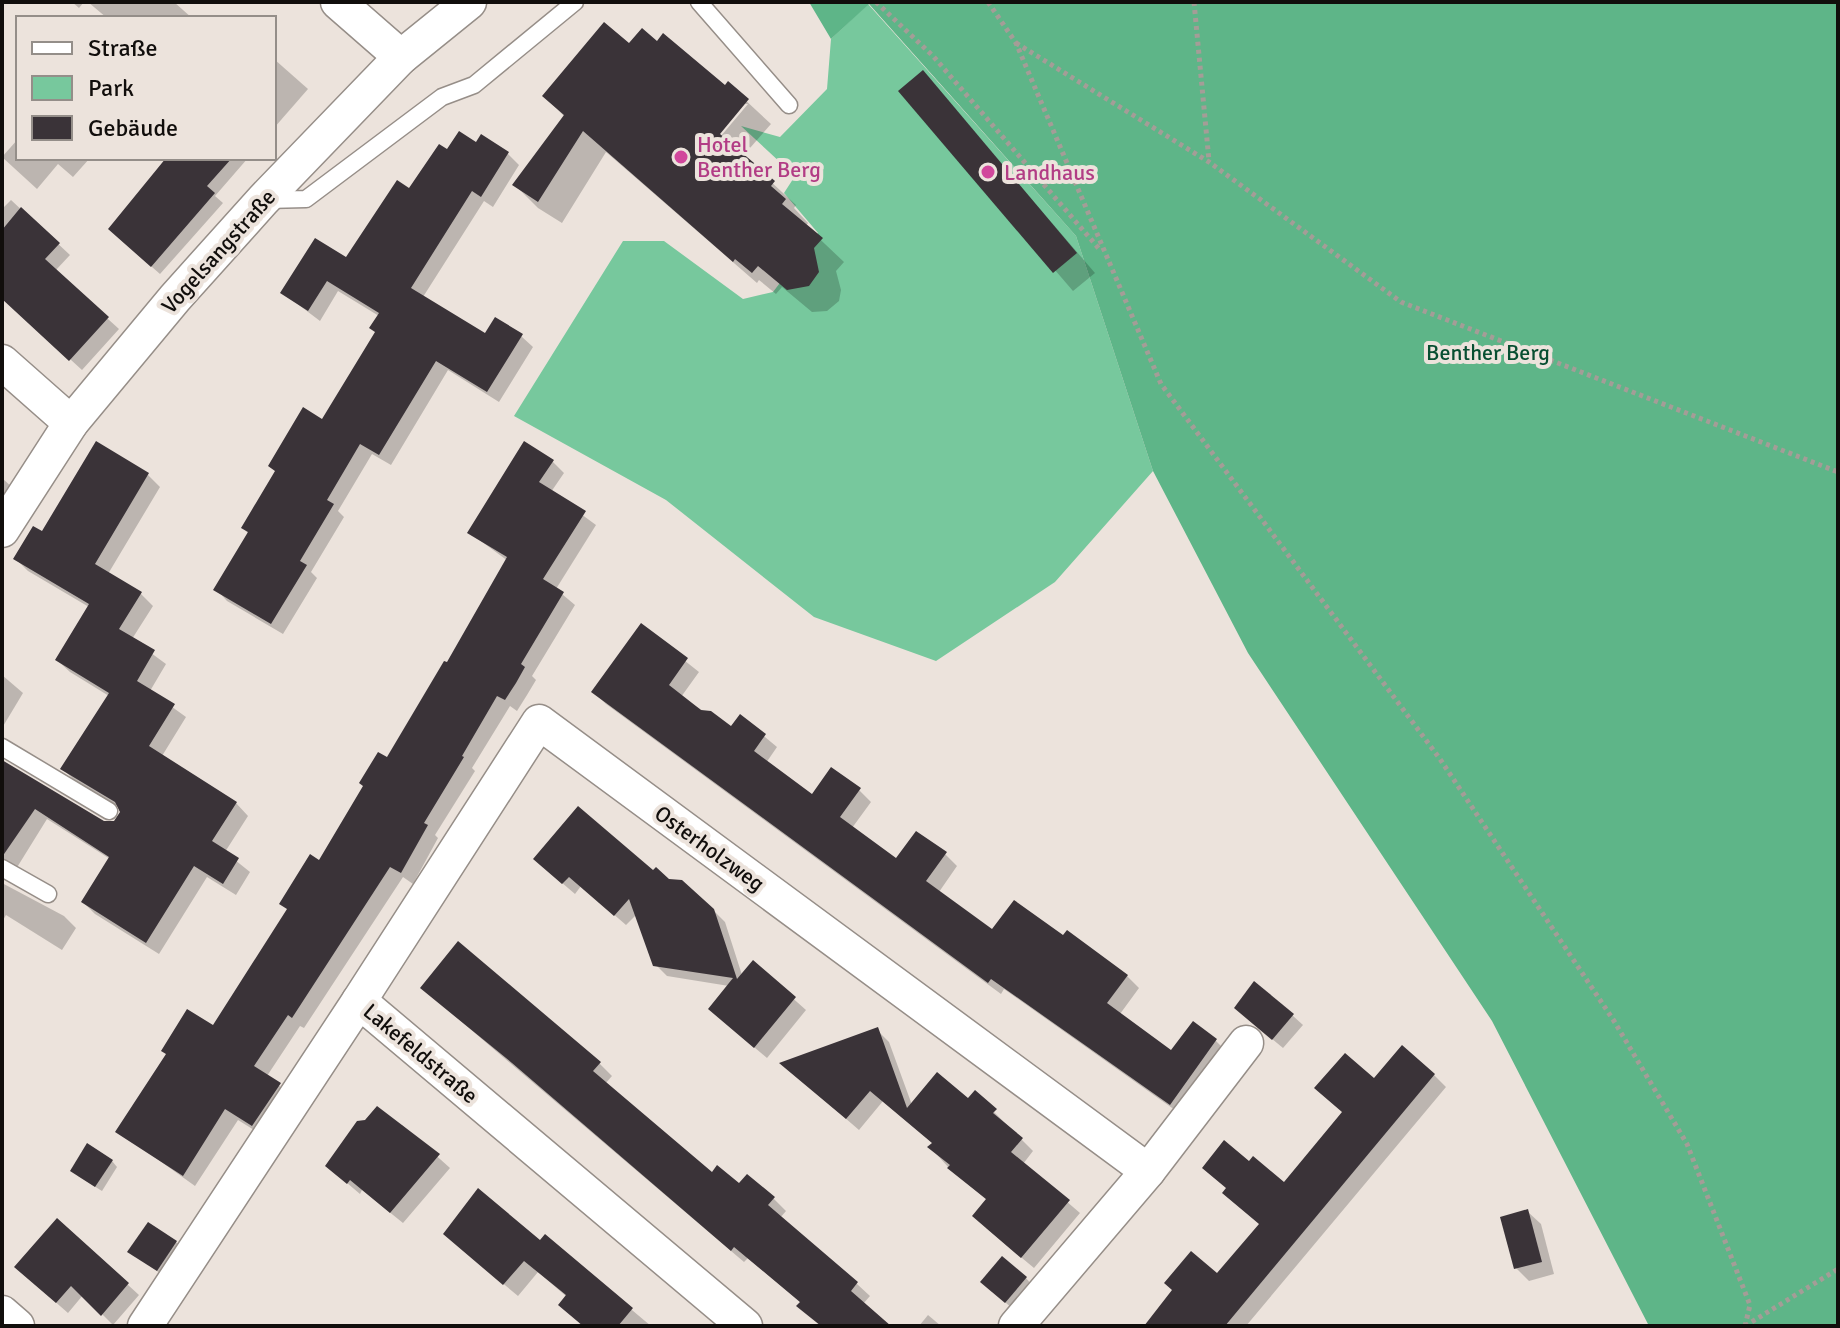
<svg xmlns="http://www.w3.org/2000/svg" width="1840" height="1328" font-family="Signika,sans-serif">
<rect width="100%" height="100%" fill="#ece3dc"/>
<path fill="#77c89d" d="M 868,4 L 1076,236 L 1153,471 L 1055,582 L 936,661 L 814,617 L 666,500 L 514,416 L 623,241 L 664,241 L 743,299 L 773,292 L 818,233 L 784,193 L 795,176 L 741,126 L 780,137 L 827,89 L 831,39 Z"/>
<path fill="#5eb588" d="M 809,2 L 1838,2 L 1838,1326 L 1649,1326 L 1492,1021 L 1248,653 L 1153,471 L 1076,236 L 869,4 L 831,39 Z"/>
<g fill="#0003" fill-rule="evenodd">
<path d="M 72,2 L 84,2 L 79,8 Z"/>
<path d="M 88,2 L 174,2 L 192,18 L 107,18 Z"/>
<path d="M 629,45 L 725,88 L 728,84 L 771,124 L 743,156 L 796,205 L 794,208 L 808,223 L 806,226 L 844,262 L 836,271 L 841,290 L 839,301 L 827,311 L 812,312 L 782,287 L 776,294 L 759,280 L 757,283 L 606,152 L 562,223 L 538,208 L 515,185 L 565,117 L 544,96 ZM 743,104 L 748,104 L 715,143 L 712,141 Z"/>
<path d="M 274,59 L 308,89 L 274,128 Z"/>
<path d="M 923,73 L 1095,273 L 1073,291 L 901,91 Z"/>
<path d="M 18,139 L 18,158 L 90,158 L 73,177 L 58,164 L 37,189 L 2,157 Z"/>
<path d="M 477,145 L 508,154 L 519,165 L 493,207 L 484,201 L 423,297 L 486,336 L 521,336 L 533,347 L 499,402 L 448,370 L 391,465 L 372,454 L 338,511 L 344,517 L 311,572 L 317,578 L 283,634 L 227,601 L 216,589 L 249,534 L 243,528 L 323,421 L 376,332 L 379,316 L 338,291 L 320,321 L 283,293 L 347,260 L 447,152 Z"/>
<path d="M 169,158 L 248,158 L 215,196 L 223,203 L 160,274 L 119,238 Z"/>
<path d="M 11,200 L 70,255 L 55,271 L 119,329 L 82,370 L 2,297 L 2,209 Z"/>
<path d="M 552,461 L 564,473 L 551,492 L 596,525 L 556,589 L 575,605 L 532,676 L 536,680 L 527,695 L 517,711 L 510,706 L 472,768 L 475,771 L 435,835 L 438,838 L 413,884 L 403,877 L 304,1028 L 300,1026 L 267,1076 L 292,1096 L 265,1137 L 238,1120 L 195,1186 L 118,1131 L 213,1028 L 447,665 L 508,561 L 470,533 Z"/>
<path d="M 148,475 L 160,487 L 108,574 L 140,593 L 153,606 L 132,639 L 166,664 L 150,691 L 186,717 L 162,756 L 236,803 L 248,816 L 225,852 L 250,872 L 236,895 L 207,877 L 159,954 L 95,914 L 83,902 L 110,859 L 47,819 L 16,869 L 8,871 L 2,883 L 64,916 L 76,928 L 62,950 L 6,915 L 2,922 L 2,758 L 4,762 L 103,822 L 114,823 L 121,817 L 119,807 L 75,781 L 63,769 L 109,696 L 70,672 L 57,660 L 89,607 L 28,571 L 15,558 L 42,534 Z"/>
<path d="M 2,478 L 14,489 L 2,502 Z"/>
<path d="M 641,626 L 699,672 L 681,697 L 732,729 L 741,717 L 777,747 L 766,763 L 812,797 L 859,790 L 871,802 L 852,828 L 897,861 L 945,854 L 957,866 L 939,892 L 993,932 L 1063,938 L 1127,976 L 1139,988 L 1120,1014 L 1172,1053 L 1193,1024 L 1216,1041 L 1228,1053 L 1182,1115 L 1004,989 L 1001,994 L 606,704 L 594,692 Z"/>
<path d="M 2,675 L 23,693 L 2,728 Z"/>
<path d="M 547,870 L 653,873 L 713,910 L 725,922 L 742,975 L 753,963 L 806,1010 L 767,1058 L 722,1020 L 729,986 L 667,976 L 655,964 L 637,914 L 626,925 L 581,886 L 575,894 Z"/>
<path d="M 422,988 L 599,1063 L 612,1076 L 605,1084 L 712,1175 L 773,1198 L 786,1211 L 780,1218 L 857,1284 L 870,1296 L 863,1304 L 888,1326 L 821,1326 L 801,1303 L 748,1258 L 744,1262 Z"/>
<path d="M 1292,1015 L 1303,1025 L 1283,1048 L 1247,1018 Z"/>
<path d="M 877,1030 L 889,1042 L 912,1105 L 968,1101 L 975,1093 L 1033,1151 L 1023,1164 L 1080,1213 L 1034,1268 L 986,1228 L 988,1201 L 949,1168 L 930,1147 L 934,1144 L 883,1101 L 859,1130 L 794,1074 Z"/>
<path d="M 1434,1075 L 1446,1087 L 1246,1326 L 1146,1326 L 1217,1276 L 1261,1225 L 1249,1163 L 1285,1185 L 1374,1081 Z"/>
<path d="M 402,1125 L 450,1168 L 403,1223 L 362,1190 L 360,1194 L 327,1166 Z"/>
<path d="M 112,1161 L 117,1167 L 102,1191 L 78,1176 Z"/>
<path d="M 1528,1212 L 1541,1224 L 1554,1274 L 1529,1281 L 1516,1268 Z"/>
<path d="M 57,1220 L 139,1295 L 113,1325 L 83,1295 L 68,1313 L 28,1278 Z"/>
<path d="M 545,1237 L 651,1326 L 581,1326 L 567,1297 L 538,1272 L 518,1296 L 459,1247 L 540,1243 Z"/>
<path d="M 176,1242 L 182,1248 L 164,1276 L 130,1252 Z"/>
<path d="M 1026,1278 L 1031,1284 L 1012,1308 L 988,1288 Z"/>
<path d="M 928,1315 L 941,1326 L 919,1326 Z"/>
</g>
<g fill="#3a3338">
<path d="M 604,22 L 629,43 L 642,28 L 657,41 L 663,33 L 725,85 L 728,81 L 749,99 L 720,134 L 775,181 L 771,186 L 786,199 L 782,204 L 823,238 L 814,248 L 819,272 L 809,286 L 787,290 L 758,266 L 752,273 L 735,259 L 733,262 L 583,131 L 538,202 L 512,185 L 564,115 L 542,96 Z"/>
<path d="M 923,70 L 1077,253 L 1053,273 L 898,91 Z"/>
<path d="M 459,131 L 476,142 L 481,134 L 509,152 L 481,197 L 472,191 L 411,288 L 485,333 L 495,317 L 523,334 L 487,392 L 436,361 L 379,455 L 360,444 L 327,500 L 334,504 L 300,561 L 307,565 L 271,624 L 213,590 L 248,532 L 241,528 L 275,471 L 268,466 L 303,407 L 322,419 L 375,332 L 369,328 L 379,313 L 327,281 L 308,311 L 280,293 L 315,238 L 346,257 L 397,180 L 409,188 L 439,144 L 447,149 Z"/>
<path d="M 166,158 L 232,158 L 207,186 L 215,193 L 151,267 L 108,229 Z"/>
<path d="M 21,207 L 60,243 L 45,259 L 109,317 L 69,361 L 2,299 L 2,230 Z"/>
<path d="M 96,441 L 149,473 L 95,564 L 142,592 L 119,629 L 155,650 L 137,681 L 175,704 L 149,746 L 237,802 L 212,841 L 239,858 L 223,884 L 194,866 L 146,943 L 81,902 L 109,857 L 35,809 L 2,857 L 2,760 L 104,821 L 114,821 L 120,812 L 115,802 L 60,769 L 109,693 L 55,660 L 89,604 L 13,559 L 33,526 L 42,531 Z"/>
<path d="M 524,441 L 554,460 L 539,482 L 586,511 L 543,579 L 564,592 L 521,664 L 525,667 L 516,683 L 505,700 L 497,696 L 462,756 L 464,757 L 424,823 L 428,825 L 401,873 L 390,867 L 292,1018 L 288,1015 L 254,1066 L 281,1083 L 252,1126 L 225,1109 L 183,1176 L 115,1132 L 166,1054 L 161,1051 L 187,1009 L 213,1025 L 287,909 L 279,904 L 310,854 L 319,860 L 363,786 L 359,783 L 378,752 L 387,757 L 444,661 L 447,662 L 507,557 L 467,533 Z"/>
<path d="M 641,623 L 688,658 L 669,685 L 701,710 L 711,711 L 731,726 L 740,714 L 766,734 L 754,751 L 812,794 L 831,767 L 861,788 L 840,817 L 896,858 L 916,831 L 947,852 L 926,881 L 992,929 L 1014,900 L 1063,935 L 1067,930 L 1128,975 L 1107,1003 L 1171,1050 L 1193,1021 L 1217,1039 L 1170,1105 L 991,979 L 988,983 L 591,692 Z"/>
<path d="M 578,806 L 653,870 L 656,867 L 669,879 L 682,880 L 714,909 L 737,979 L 753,960 L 796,997 L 754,1048 L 708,1009 L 733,978 L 653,966 L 629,899 L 614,916 L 569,877 L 562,884 L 533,859 Z"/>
<path d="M 458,941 L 601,1062 L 593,1071 L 712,1172 L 717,1165 L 739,1183 L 747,1174 L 775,1197 L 768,1205 L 858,1282 L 851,1291 L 891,1326 L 821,1326 L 796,1306 L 800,1302 L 734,1247 L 731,1251 L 512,1063 L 420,988 Z"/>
<path d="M 1254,981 L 1294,1014 L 1272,1040 L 1234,1008 Z"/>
<path d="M 878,1027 L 907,1108 L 937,1072 L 968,1098 L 975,1090 L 997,1109 L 993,1113 L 1023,1138 L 1011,1152 L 1070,1200 L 1021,1258 L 972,1216 L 986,1199 L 947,1168 L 950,1165 L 927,1147 L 932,1143 L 870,1091 L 846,1119 L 779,1063 Z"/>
<path d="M 1402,1045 L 1435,1074 L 1225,1326 L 1144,1326 L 1172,1290 L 1164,1283 L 1191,1251 L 1217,1273 L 1259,1224 L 1222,1193 L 1226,1188 L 1202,1168 L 1224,1140 L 1249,1161 L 1253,1156 L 1284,1182 L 1342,1112 L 1314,1088 L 1345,1053 L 1374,1078 Z"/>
<path d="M 377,1106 L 440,1154 L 390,1213 L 350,1180 L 347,1184 L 325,1166 L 357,1121 L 365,1120 Z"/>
<path d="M 87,1143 L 113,1160 L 95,1187 L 70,1171 Z"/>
<path d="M 478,1188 L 540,1240 L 545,1234 L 633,1308 L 618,1326 L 583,1326 L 558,1305 L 566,1295 L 524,1261 L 503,1285 L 443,1234 Z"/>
<path d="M 1528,1209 L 1542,1262 L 1514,1269 L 1500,1217 Z"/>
<path d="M 57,1218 L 129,1283 L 101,1316 L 71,1286 L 56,1303 L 14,1267 Z"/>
<path d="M 148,1222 L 177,1241 L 157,1271 L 127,1252 Z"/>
<path d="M 1002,1256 L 1027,1277 L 1005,1303 L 980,1282 Z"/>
</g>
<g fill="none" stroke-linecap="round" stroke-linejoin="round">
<defs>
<g id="lane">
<path d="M 699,2 L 789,105"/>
<path d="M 266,200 L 306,199 L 442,97 L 474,85 L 575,2"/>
<path d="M 2,747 L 109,811"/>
<path d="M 2,868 L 48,894"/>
</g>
<g id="street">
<path d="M 338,2 L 401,57"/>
<path d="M 2,362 L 71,423"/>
<path d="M 2,530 L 71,423 L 175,298 L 263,200 L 401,57 L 469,2"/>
<path d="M 359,1001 L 539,722 L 1148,1171 L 1016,1326"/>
<path d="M 1148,1171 L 1246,1043"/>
<path d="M 2,1313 L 17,1326"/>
<path d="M 145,1326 L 359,1001 L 745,1326"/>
</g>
</defs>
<use href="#lane" stroke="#968e88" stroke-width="19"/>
<use href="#street" stroke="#968e88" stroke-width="37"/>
<g stroke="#a49d97" stroke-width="5" stroke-dasharray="4 4" stroke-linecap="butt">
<path d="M 876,2 L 933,56 L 1101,251"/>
<path d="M 988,2 L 1016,43 L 1161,384 L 1440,759 L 1614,1021 L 1687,1144 L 1750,1305 L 1745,1326"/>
<path d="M 1194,2 L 1209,161"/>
<path d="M 1016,43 L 1209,162 L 1401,302 L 1838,472"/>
<path d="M 1745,1326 L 1838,1269"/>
</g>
<use href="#lane" stroke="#fff" stroke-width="16"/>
<use href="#street" stroke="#fff" stroke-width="34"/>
</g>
<g fill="#d1479c" stroke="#ece3dc" stroke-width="3">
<circle cx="681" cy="157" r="8"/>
<circle cx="988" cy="172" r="8"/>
</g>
<g text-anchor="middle" stroke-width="8" stroke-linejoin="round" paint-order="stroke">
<g font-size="22" fill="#b23c85" stroke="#ece3dc" text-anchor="start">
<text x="697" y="152">Hotel<tspan x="697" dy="25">Benther Berg</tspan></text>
<text x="1004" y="180">Landhaus</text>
</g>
<g font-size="22" fill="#110e0c" stroke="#ece3dc">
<text transform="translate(218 251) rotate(-48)" y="8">Vogelsangstraße</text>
<text transform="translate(710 848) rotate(36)" y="8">Osterholzweg</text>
<text transform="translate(421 1053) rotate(40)" y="8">Lakefeldstraße</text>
</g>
<g font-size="22" fill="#074e31" stroke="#ece3dc">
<text x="1488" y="360">Benther Berg</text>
</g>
</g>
<rect width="1840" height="1328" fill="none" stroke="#110e0c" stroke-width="8"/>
<rect x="16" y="16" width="260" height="144" fill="#ece3dc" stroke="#948e89" stroke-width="2"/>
<rect x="32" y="42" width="40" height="12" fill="#ffffff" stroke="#948e89" stroke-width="2"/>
<text x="88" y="56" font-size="24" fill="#110e0c">Straße</text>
<rect x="32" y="76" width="40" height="24" fill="#77c89d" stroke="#948e89" stroke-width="2"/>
<text x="88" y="96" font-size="24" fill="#110e0c">Park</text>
<rect x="32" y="116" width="40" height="24" fill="#3a3338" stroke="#948e89" stroke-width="2"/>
<text x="88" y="136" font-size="24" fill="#110e0c">Gebäude</text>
</svg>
